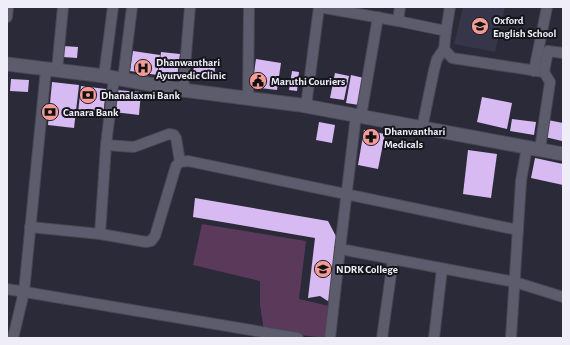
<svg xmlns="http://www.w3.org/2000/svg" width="570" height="345" font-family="'Alegreya Sans',sans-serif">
<rect width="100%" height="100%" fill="#2b2a39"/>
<path fill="#373549" d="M 463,7 L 505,7 L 495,52 L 454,44 Z"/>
<path fill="#5a395a" d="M 202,224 L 306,241 L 299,299 L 329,306 L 326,338 L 264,331 L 260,305 L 260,281 L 193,265 Z"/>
<g fill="#d6baf1">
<path d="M 63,46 L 78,47 L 77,58 L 63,57 Z"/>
<path d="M 133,51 L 160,55 L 157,75 L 130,71 Z"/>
<path d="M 161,52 L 180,54 L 177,78 L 158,75 Z"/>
<path d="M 256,59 L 281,63 L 277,90 L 252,87 Z"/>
<path d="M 194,65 L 215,68 L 214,79 L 193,76 Z"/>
<path d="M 292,71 L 299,72 L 297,91 L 289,90 Z"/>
<path d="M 335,73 L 349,76 L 344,100 L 330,98 Z"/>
<path d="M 351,75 L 364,78 L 359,105 L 346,103 Z"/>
<path d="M 11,79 L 29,80 L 28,92 L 10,91 Z"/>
<path d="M 52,82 L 79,85 L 74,128 L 48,125 Z"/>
<path d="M 81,86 L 106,89 L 103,116 L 78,113 Z"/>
<path d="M 116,90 L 141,92 L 139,115 L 114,112 Z"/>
<path d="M 482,97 L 512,103 L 507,129 L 477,122 Z"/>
<path d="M 512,119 L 536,122 L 534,135 L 510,131 Z"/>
<path d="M 548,120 L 563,123 L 562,141 L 545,137 Z"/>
<path d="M 319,122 L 335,125 L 332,143 L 316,140 Z"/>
<path d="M 364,130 L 385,134 L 378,169 L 358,165 Z"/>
<path d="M 468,150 L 497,154 L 491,198 L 463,194 Z"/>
<path d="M 535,158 L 563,164 L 563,185 L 531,178 Z"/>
<path d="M 195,198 L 328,221 L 339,242 L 331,303 L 320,296 L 308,298 L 315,238 L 193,217 Z"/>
</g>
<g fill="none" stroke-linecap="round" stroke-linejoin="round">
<defs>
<g id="minor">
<path d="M 319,7 L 398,21 L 400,7"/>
<path d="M 7,17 L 8,7"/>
<path d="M 398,21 L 446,31 L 444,49 L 452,58 L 544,72 L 550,82 L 540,149"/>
<path d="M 446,31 L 450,7"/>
<path d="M 57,70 L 63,7"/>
<path d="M 534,71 L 547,7"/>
<path d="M 544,72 L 548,51 L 563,53"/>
<path d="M 104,76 L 113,7"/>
<path d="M 123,79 L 132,7"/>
<path d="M 183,90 L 190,7"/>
<path d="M 248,98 L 249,7"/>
<path d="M 306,106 L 319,7"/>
<path d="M 356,115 L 340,249 L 515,282 L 563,297"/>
<path d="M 361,116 L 378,17"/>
<path d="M 422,128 L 434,70 L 437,59 L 444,49"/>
<path d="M 106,145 L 134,147 L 169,134 L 174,135 L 176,138 L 180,162"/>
<path d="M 30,227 L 100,234 L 146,242 L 151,241 L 155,236 L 176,166 L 180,162 L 188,161 L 518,230"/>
<path d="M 100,234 L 106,145 L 114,78"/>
<path d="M 7,289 L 298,338"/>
<path d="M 13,338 L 24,292 L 46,69"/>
<path d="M 330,338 L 340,249"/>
<path d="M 382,338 L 393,260"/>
<path d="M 434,338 L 442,269"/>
<path d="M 511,338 L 521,181 L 527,147"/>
</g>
<path id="tertiary" d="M 7,64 L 104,76 L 183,90 L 300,105 L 563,154"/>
</defs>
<use href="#minor" stroke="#494754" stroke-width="12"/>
<use href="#tertiary" stroke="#494754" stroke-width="15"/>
<use href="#minor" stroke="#5d5c6c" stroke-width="10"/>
<use href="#tertiary" stroke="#5d5c6c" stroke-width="13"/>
</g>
<defs>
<symbol id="school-disc" viewBox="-11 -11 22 22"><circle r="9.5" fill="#f59b97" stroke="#14141a"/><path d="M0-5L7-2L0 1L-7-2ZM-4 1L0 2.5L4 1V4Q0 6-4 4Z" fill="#111"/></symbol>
<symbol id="hospital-disc" viewBox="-11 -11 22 22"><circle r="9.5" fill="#f59b97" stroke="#14141a"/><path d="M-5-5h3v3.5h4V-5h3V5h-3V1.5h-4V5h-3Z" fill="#111"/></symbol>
<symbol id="civic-disc" viewBox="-11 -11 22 22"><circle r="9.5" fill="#f59b97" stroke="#14141a"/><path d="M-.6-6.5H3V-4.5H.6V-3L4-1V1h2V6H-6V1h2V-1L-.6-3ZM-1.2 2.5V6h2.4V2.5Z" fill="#111"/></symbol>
<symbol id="bank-disc" viewBox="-11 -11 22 22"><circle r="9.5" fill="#f59b97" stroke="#14141a"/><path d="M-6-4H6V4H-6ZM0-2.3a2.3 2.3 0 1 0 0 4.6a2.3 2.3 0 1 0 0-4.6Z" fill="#111"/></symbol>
<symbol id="pharmacy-disc" viewBox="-11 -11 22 22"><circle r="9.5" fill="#f59b97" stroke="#14141a"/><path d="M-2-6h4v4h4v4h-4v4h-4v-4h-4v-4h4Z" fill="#111"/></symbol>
<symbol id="university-disc" viewBox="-11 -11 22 22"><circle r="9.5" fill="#f59b97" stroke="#14141a"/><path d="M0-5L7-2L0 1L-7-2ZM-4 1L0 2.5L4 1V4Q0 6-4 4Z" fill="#111"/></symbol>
</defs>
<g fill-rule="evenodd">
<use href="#school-disc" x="470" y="16" width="20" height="20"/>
<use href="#hospital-disc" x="133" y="58" width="20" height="20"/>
<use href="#civic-disc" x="248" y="71" width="20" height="20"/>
<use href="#bank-disc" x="78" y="85" width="20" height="20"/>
<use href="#bank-disc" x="40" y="102" width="20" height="20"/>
<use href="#pharmacy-disc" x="361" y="127" width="20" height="20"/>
<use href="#university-disc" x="313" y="259" width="20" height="20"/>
</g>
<g text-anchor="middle" stroke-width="4" stroke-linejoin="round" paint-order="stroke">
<g font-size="11" font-weight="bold" fill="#efeef8" stroke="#14141a" text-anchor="start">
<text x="493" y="24">Oxford<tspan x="493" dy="13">English School</tspan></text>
<text x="156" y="66">Dhanwanthari<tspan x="156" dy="13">Ayurvedic Clinic</tspan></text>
<text x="271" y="85">Maruthi Couriers</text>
<text x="101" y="99">Dhanalaxmi Bank</text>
<text x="63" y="116">Canara Bank</text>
<text x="384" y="135">Dhanvanthari<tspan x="384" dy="13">Medicals</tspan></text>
<text x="336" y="273">NDRK College</text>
</g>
</g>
<rect width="570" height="345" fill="none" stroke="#efeef8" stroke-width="16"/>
</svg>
